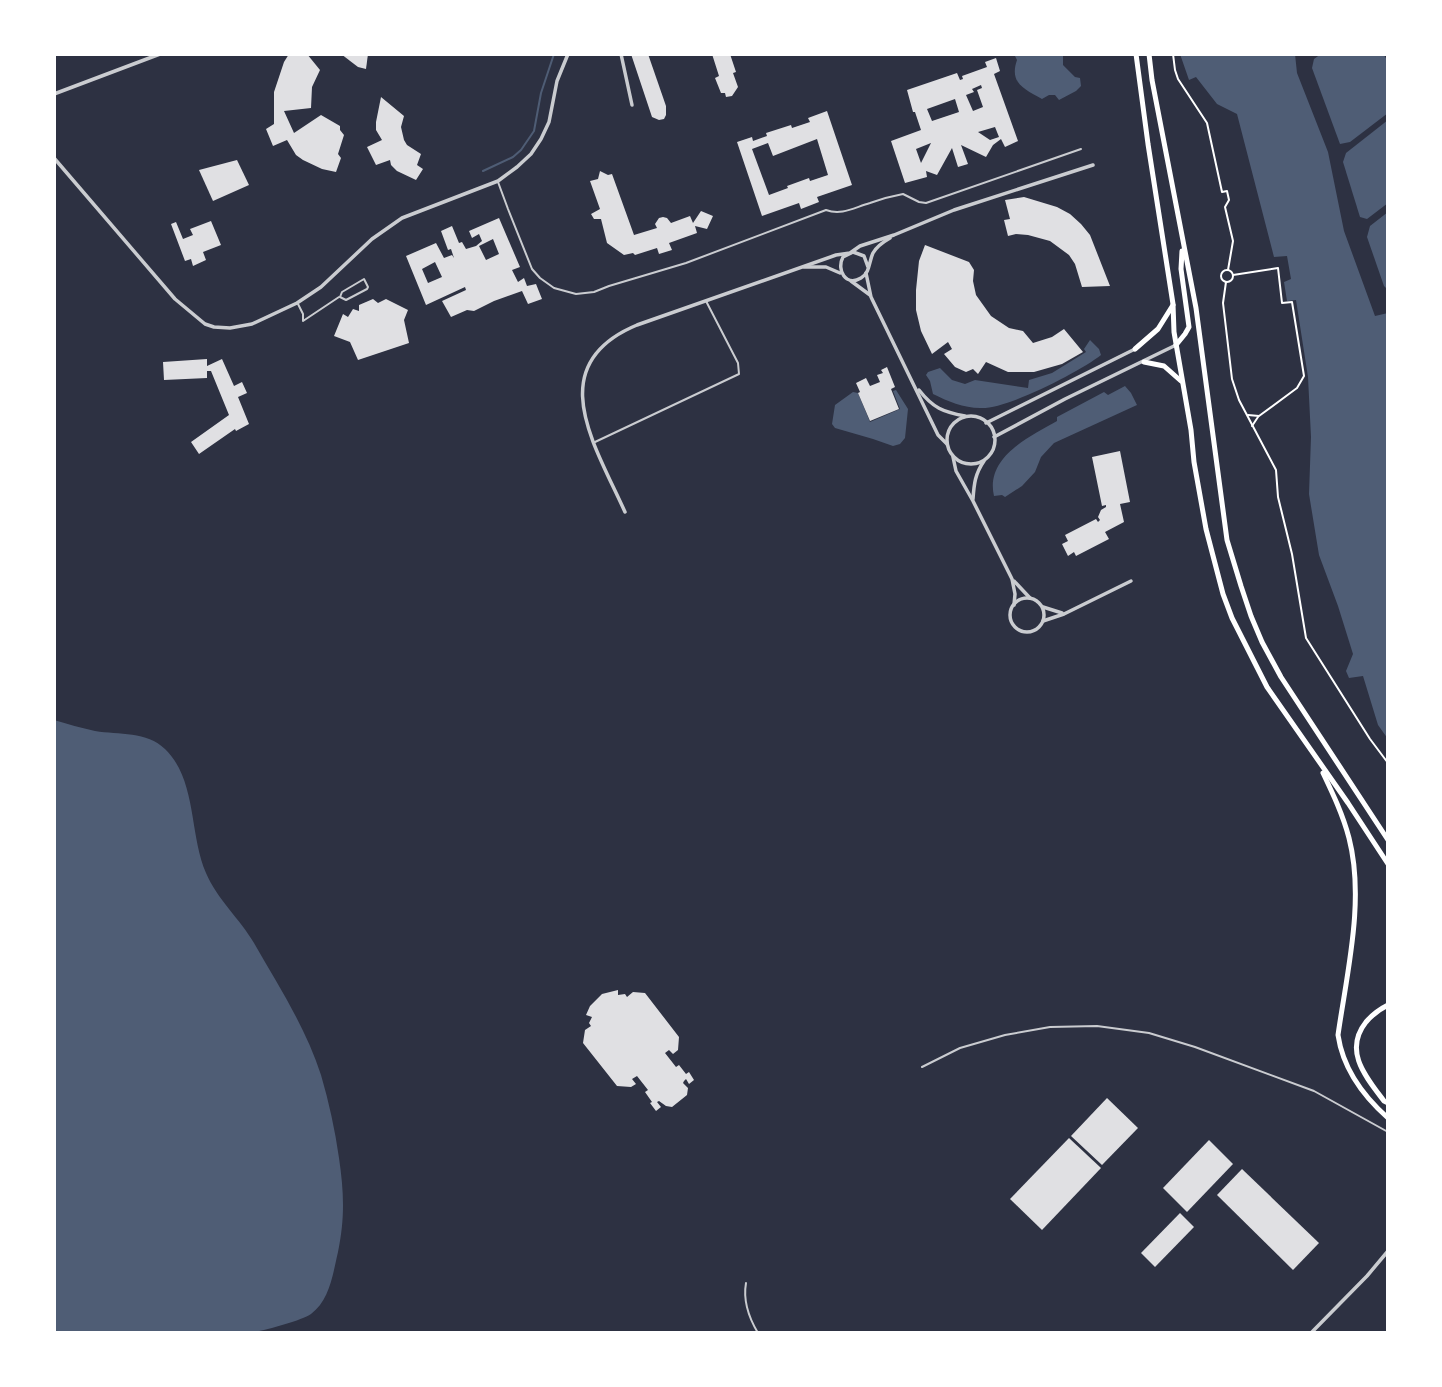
<svg xmlns="http://www.w3.org/2000/svg" width="1442" height="1387" font-family="Quicksand,sans-serif">
<rect width="100%" height="100%" fill="#2d3142"/>
<g fill="#4f5d75">
<path d="M 1017,54 L 1063,54 L 1063,65 L 1075,77 L 1080,78 L 1081,86 L 1076,91 L 1059,100 L 1055,95 L 1049,95 L 1042,99 C 1024,89 1009,83 1017,60 L 1015,56 Z"/>
<path d="M 1180,54 L 1295,54 L 1297,73 L 1328,152 L 1344,231 L 1375,316 L 1388,313 L 1388,739 L 1378,725 L 1363,676 L 1349,678 L 1346,671 L 1353,654 L 1338,606 L 1319,555 L 1309,494 L 1311,437 L 1308,377 L 1296,300 L 1287,301 L 1284,282 L 1291,279 L 1287,256 L 1274,257 L 1237,114 L 1217,104 L 1196,77 L 1189,80 Z"/>
<path d="M 1321,54 L 1383,54 L 1388,61 L 1388,113 L 1350,142 L 1340,144 L 1312,68 L 1314,59 Z"/>
<path d="M 1388,120 L 1388,203 L 1367,219 L 1360,217 L 1343,162 L 1346,153 Z"/>
<path d="M 1388,212 L 1388,290 L 1384,286 L 1367,237 L 1370,226 Z"/>
<path d="M 1090,340 L 1099,349 L 1101,355 C 1081,371 1006,410 980,408 C 964,408 947,401 933,394 L 930,381 L 926,375 L 928,372 L 940,368 L 952,380 L 965,384 L 975,380 L 1028,388 L 1029,380 L 1052,373 L 1086,352 L 1084,349 Z"/>
<path d="M 1125,386 L 1131,393 L 1137,405 L 1054,443 L 1041,457 L 1035,472 L 1022,486 L 1005,497 L 1002,495 L 994,496 C 985,457 1029,437 1057,421 L 1057,417 L 1104,392 L 1108,395 Z"/>
<path d="M 896,390 L 908,409 L 905,438 L 900,444 L 893,446 L 873,439 L 835,428 L 832,424 L 835,405 L 853,392 L 858,393 L 870,422 L 900,409 L 893,391 Z"/>
<path d="M 54,720 C 68,724 81,728 95,731 C 119,735 147,731 165,749 C 197,780 189,834 206,873 C 217,899 240,919 254,943 C 278,985 306,1028 321,1075 C 329,1102 335,1130 339,1158 C 344,1192 345,1218 338,1252 C 333,1273 330,1300 311,1314 C 301,1321 262,1331 250,1333 C 233,1335 210,1333 192,1333 C 146,1333 100,1333 54,1333 Z"/>
</g>
<g fill="none" stroke-linecap="round" stroke-linejoin="round">
<path stroke="#4f5d75" stroke-width="2" d="M 483,171 L 513,157 L 521,150 L 534,131 L 541,93 L 554,54"/>
</g>
<g fill="#e0e0e3" fill-rule="evenodd">
<path d="M 289,54 L 307,54 L 320,70 L 312,87 L 311,108 L 284,111 L 294,133 L 321,115 L 340,126 L 340,130 L 344,135 L 338,154 L 341,158 L 336,172 L 322,169 L 303,160 L 296,155 L 287,140 L 273,146 L 266,129 L 274,124 L 274,92 L 284,62 Z"/>
<path d="M 341,54 L 368,54 L 366,69 L 358,67 Z"/>
<path d="M 631,54 L 648,54 L 666,106 L 666,115 L 664,119 L 659,120 L 652,117 Z"/>
<path d="M 712,54 L 730,54 L 736,72 L 733,73 L 738,87 L 732,96 L 726,97 L 725,93 L 721,93 L 715,78 L 719,76 Z"/>
<path d="M 996,58 L 1000,71 L 994,74 L 1018,141 L 1005,147 L 1001,139 L 993,145 L 986,157 L 961,145 L 968,164 L 958,167 L 952,148 L 937,175 L 926,171 L 927,177 L 905,183 L 891,141 L 921,130 L 915,112 L 913,112 L 907,90 L 957,73 L 960,80 L 963,79 L 962,76 L 987,67 L 985,62 ZM 981,85 L 982,88 L 977,90 L 983,107 L 973,111 L 966,95 L 974,92 L 972,89 ZM 955,99 L 959,112 L 932,121 L 927,109 ZM 995,127 L 999,137 L 990,140 L 978,132 ZM 931,143 L 921,163 L 916,149 Z"/>
<path d="M 381,97 L 404,116 L 401,127 L 404,140 L 407,145 L 421,154 L 417,165 L 423,169 L 416,180 L 397,171 L 391,165 L 390,160 L 376,165 L 367,147 L 382,140 L 376,130 L 376,122 Z"/>
<path d="M 827,111 L 852,185 L 817,197 L 819,202 L 801,209 L 799,203 L 762,216 L 737,142 L 752,137 L 753,141 L 767,136 L 766,133 L 791,125 L 792,128 L 810,122 L 808,118 ZM 817,139 L 828,175 L 810,181 L 809,178 L 787,186 L 788,188 L 769,195 L 752,149 L 768,143 L 773,156 Z"/>
<path d="M 237,160 L 249,185 L 213,201 L 199,170 Z"/>
<path d="M 600,171 L 608,175 L 612,174 L 634,235 L 657,228 L 655,224 L 659,218 L 663,217 L 667,218 L 671,223 L 690,216 L 693,223 L 701,211 L 713,216 L 707,229 L 695,226 L 697,233 L 669,243 L 672,250 L 659,254 L 657,248 L 635,255 L 633,253 L 624,255 L 607,243 L 601,219 L 594,219 L 591,214 L 600,209 L 590,181 L 598,179 Z"/>
<path d="M 1024,197 L 1057,207 L 1070,214 L 1081,224 L 1090,235 L 1110,286 L 1082,287 L 1075,264 L 1069,255 L 1050,241 L 1028,235 L 1016,234 L 1008,236 L 1004,220 L 1010,219 L 1005,200 Z"/>
<path d="M 499,218 L 520,267 L 512,270 L 518,282 L 524,278 L 527,286 L 536,284 L 542,299 L 528,304 L 522,291 L 494,301 L 474,311 L 467,310 L 451,317 L 442,301 L 466,290 L 465,287 L 426,305 L 406,256 L 436,243 L 444,258 L 452,255 L 454,258 L 451,249 L 448,250 L 441,231 L 452,226 L 459,243 L 462,242 L 466,249 L 476,246 L 482,241 L 479,234 L 472,238 L 469,231 ZM 493,239 L 499,254 L 486,260 L 479,246 ZM 435,262 L 442,277 L 428,283 L 422,269 Z"/>
<path d="M 211,221 L 221,245 L 203,252 L 206,260 L 193,266 L 191,259 L 185,261 L 171,224 L 176,222 L 183,239 L 193,235 L 190,229 Z"/>
<path d="M 925,245 L 969,262 L 974,270 L 973,281 L 976,295 L 991,316 L 1009,328 L 1023,331 L 1033,343 L 1052,337 L 1064,329 L 1083,352 L 1062,364 L 1034,372 L 1008,372 L 986,362 L 978,374 L 973,369 L 966,372 L 955,367 L 944,354 L 952,349 L 948,342 L 932,354 L 921,331 L 916,310 L 916,290 L 919,261 Z"/>
<path d="M 373,299 L 378,303 L 386,299 L 408,310 L 404,320 L 409,343 L 358,360 L 350,342 L 334,336 L 343,314 L 348,317 L 353,309 L 359,311 L 359,305 Z"/>
<path d="M 207,359 L 207,366 L 222,359 L 234,386 L 242,382 L 247,393 L 238,397 L 249,424 L 236,431 L 235,429 L 199,454 L 191,442 L 229,415 L 211,371 L 207,371 L 207,378 L 164,380 L 163,362 Z"/>
<path d="M 887,367 L 895,387 L 891,389 L 899,409 L 870,421 L 858,393 L 860,392 L 856,383 L 866,378 L 870,386 L 880,382 L 877,375 L 883,373 L 881,370 Z"/>
<path d="M 1120,451 L 1130,502 L 1120,504 L 1124,522 L 1105,532 L 1109,539 L 1076,556 L 1074,552 L 1068,556 L 1062,544 L 1068,541 L 1065,535 L 1096,519 L 1098,522 L 1100,520 L 1098,517 L 1101,510 L 1106,507 L 1106,505 L 1102,506 L 1092,457 Z"/>
<path d="M 618,990 L 618,995 L 625,994 L 627,997 L 633,992 L 645,993 L 679,1037 L 678,1050 L 673,1054 L 669,1050 L 665,1053 L 676,1067 L 679,1065 L 686,1074 L 689,1072 L 694,1080 L 689,1084 L 686,1079 L 684,1081 L 683,1083 L 688,1088 L 687,1095 L 672,1107 L 666,1106 L 659,1101 L 657,1102 L 661,1107 L 656,1111 L 650,1103 L 652,1102 L 645,1092 L 648,1090 L 637,1076 L 632,1079 L 636,1084 L 631,1087 L 617,1086 L 583,1043 L 585,1030 L 591,1026 L 589,1023 L 592,1017 L 586,1015 L 590,1006 L 602,994 Z"/>
<path d="M 1107,1098 L 1138,1128 L 1102,1165 L 1071,1136 Z"/>
<path d="M 1069,1138 L 1101,1168 L 1042,1230 L 1010,1199 Z"/>
<path d="M 1209,1140 L 1233,1164 L 1187,1212 L 1163,1188 Z"/>
<path d="M 1242,1169 L 1319,1243 L 1293,1270 L 1217,1195 Z"/>
<path d="M 1180,1213 L 1194,1227 L 1155,1267 L 1141,1253 Z"/>
</g>
<g fill="none" stroke-linecap="round" stroke-linejoin="round">
<g stroke="#fff" stroke-width="2">
<path d="M 1173,54 L 1175,70 L 1178,79 L 1207,123 L 1222,192 L 1227,191 L 1229,200 L 1225,207 L 1233,241 L 1228,270"/>
<circle cx="1227" cy="276" r="6"/>
<path d="M 1233,275 L 1278,268 L 1282,303 L 1292,302 L 1304,376 L 1297,388 L 1259,416 L 1248,415"/>
<path d="M 1226,282 L 1223,303 L 1232,379 L 1239,400 L 1276,470 L 1278,497 L 1292,554 L 1306,638 L 1370,739 L 1388,763"/>
<path d="M 1252,426 L 1258,417"/>
</g>
<g stroke="#caccd0" stroke-width="2">
<path d="M 498,182 L 508,209 L 532,269 L 540,278 L 554,288 L 576,294 L 594,292 L 609,286 L 686,263 L 826,210 C 842,216 855,207 870,203 C 881,199 892,196 903,194 L 919,202 L 926,203 L 1081,149"/>
<path d="M 364,279 L 368,287 L 367,289 L 346,300 L 340,297 L 342,292 Z"/>
<path d="M 298,304 L 303,314 L 303,321 L 339,297"/>
<path d="M 595,442 L 739,374 L 738,363 L 706,301"/>
<path d="M 922,1067 L 960,1048 L 1005,1035 L 1050,1027 L 1097,1026 L 1149,1033 L 1195,1047 L 1314,1091 L 1388,1132"/>
<path d="M 746,1283 C 743,1300 749,1318 758,1333"/>
</g>
<g stroke="#caccd0" stroke-width="3.5">
<path d="M 621,54 L 632,105"/>
<path d="M 54,94 L 160,54"/>
<path d="M 54,158 L 175,299 L 205,324 L 214,327 L 230,328 L 252,324 L 297,303 L 321,287 L 372,239 L 402,218 L 498,181 L 517,167 L 531,154 L 541,139 L 549,122 L 557,81 L 568,54"/>
<path d="M 804,267 L 826,267 L 840,273"/>
<path d="M 868,267 L 864,256 L 853,252 L 843,257 C 836,270 846,287 861,278 C 870,273 869,261 873,253 C 877,246 883,242 890,238"/>
<path d="M 866,273 L 871,297 L 938,435 L 947,444"/>
<path d="M 851,281 L 870,295"/>
<path d="M 919,390 C 933,408 943,412 965,416"/>
<circle cx="971" cy="440" r="24"/>
<path d="M 986,423 L 1135,349"/>
<path d="M 994,437 L 1065,399 L 1176,345"/>
<path d="M 953,457 L 956,471 L 973,501 L 1012,579 L 1015,594 L 1014,605"/>
<path d="M 973,499 C 974,484 975,474 984,461"/>
<path d="M 625,512 C 595,445 541,365 637,325 L 836,255 L 850,253 L 860,246 L 894,235 L 954,210 L 1093,165"/>
<path d="M 1014,581 L 1030,598"/>
<circle cx="1027" cy="615" r="17"/>
<path d="M 1043,607 L 1062,613"/>
<path d="M 1043,621 L 1064,614 L 1131,581"/>
<path d="M 1311,1333 L 1367,1276 L 1388,1251"/>
</g>
<g stroke="#fff" stroke-width="5">
<path d="M 1136,54 L 1148,144 L 1173,304 L 1174,332 L 1191,430 L 1194,462 L 1206,529 L 1223,594 L 1232,618 L 1267,687 L 1348,803 L 1388,864"/>
<path d="M 1149,54 L 1152,80 L 1196,308 L 1227,540 L 1241,586 L 1251,616 L 1262,642 L 1281,677 L 1388,840"/>
<path d="M 1176,345 L 1185,334 L 1189,327 L 1181,269 L 1182,251"/>
<path d="M 1135,349 L 1158,329 L 1173,305"/>
<path d="M 1144,362 L 1164,366 L 1181,381"/>
<path d="M 1323,773 C 1333,794 1343,815 1349,838 C 1365,900 1347,972 1338,1035 C 1343,1069 1362,1095 1388,1118"/>
<path d="M 1388,1005 C 1380,1009 1372,1015 1366,1022 C 1343,1051 1366,1077 1384,1101 L 1388,1103"/>
</g>
</g>
<rect width="1442" height="1387" fill="none" stroke="#ffffff" stroke-width="112"/>
</svg>
